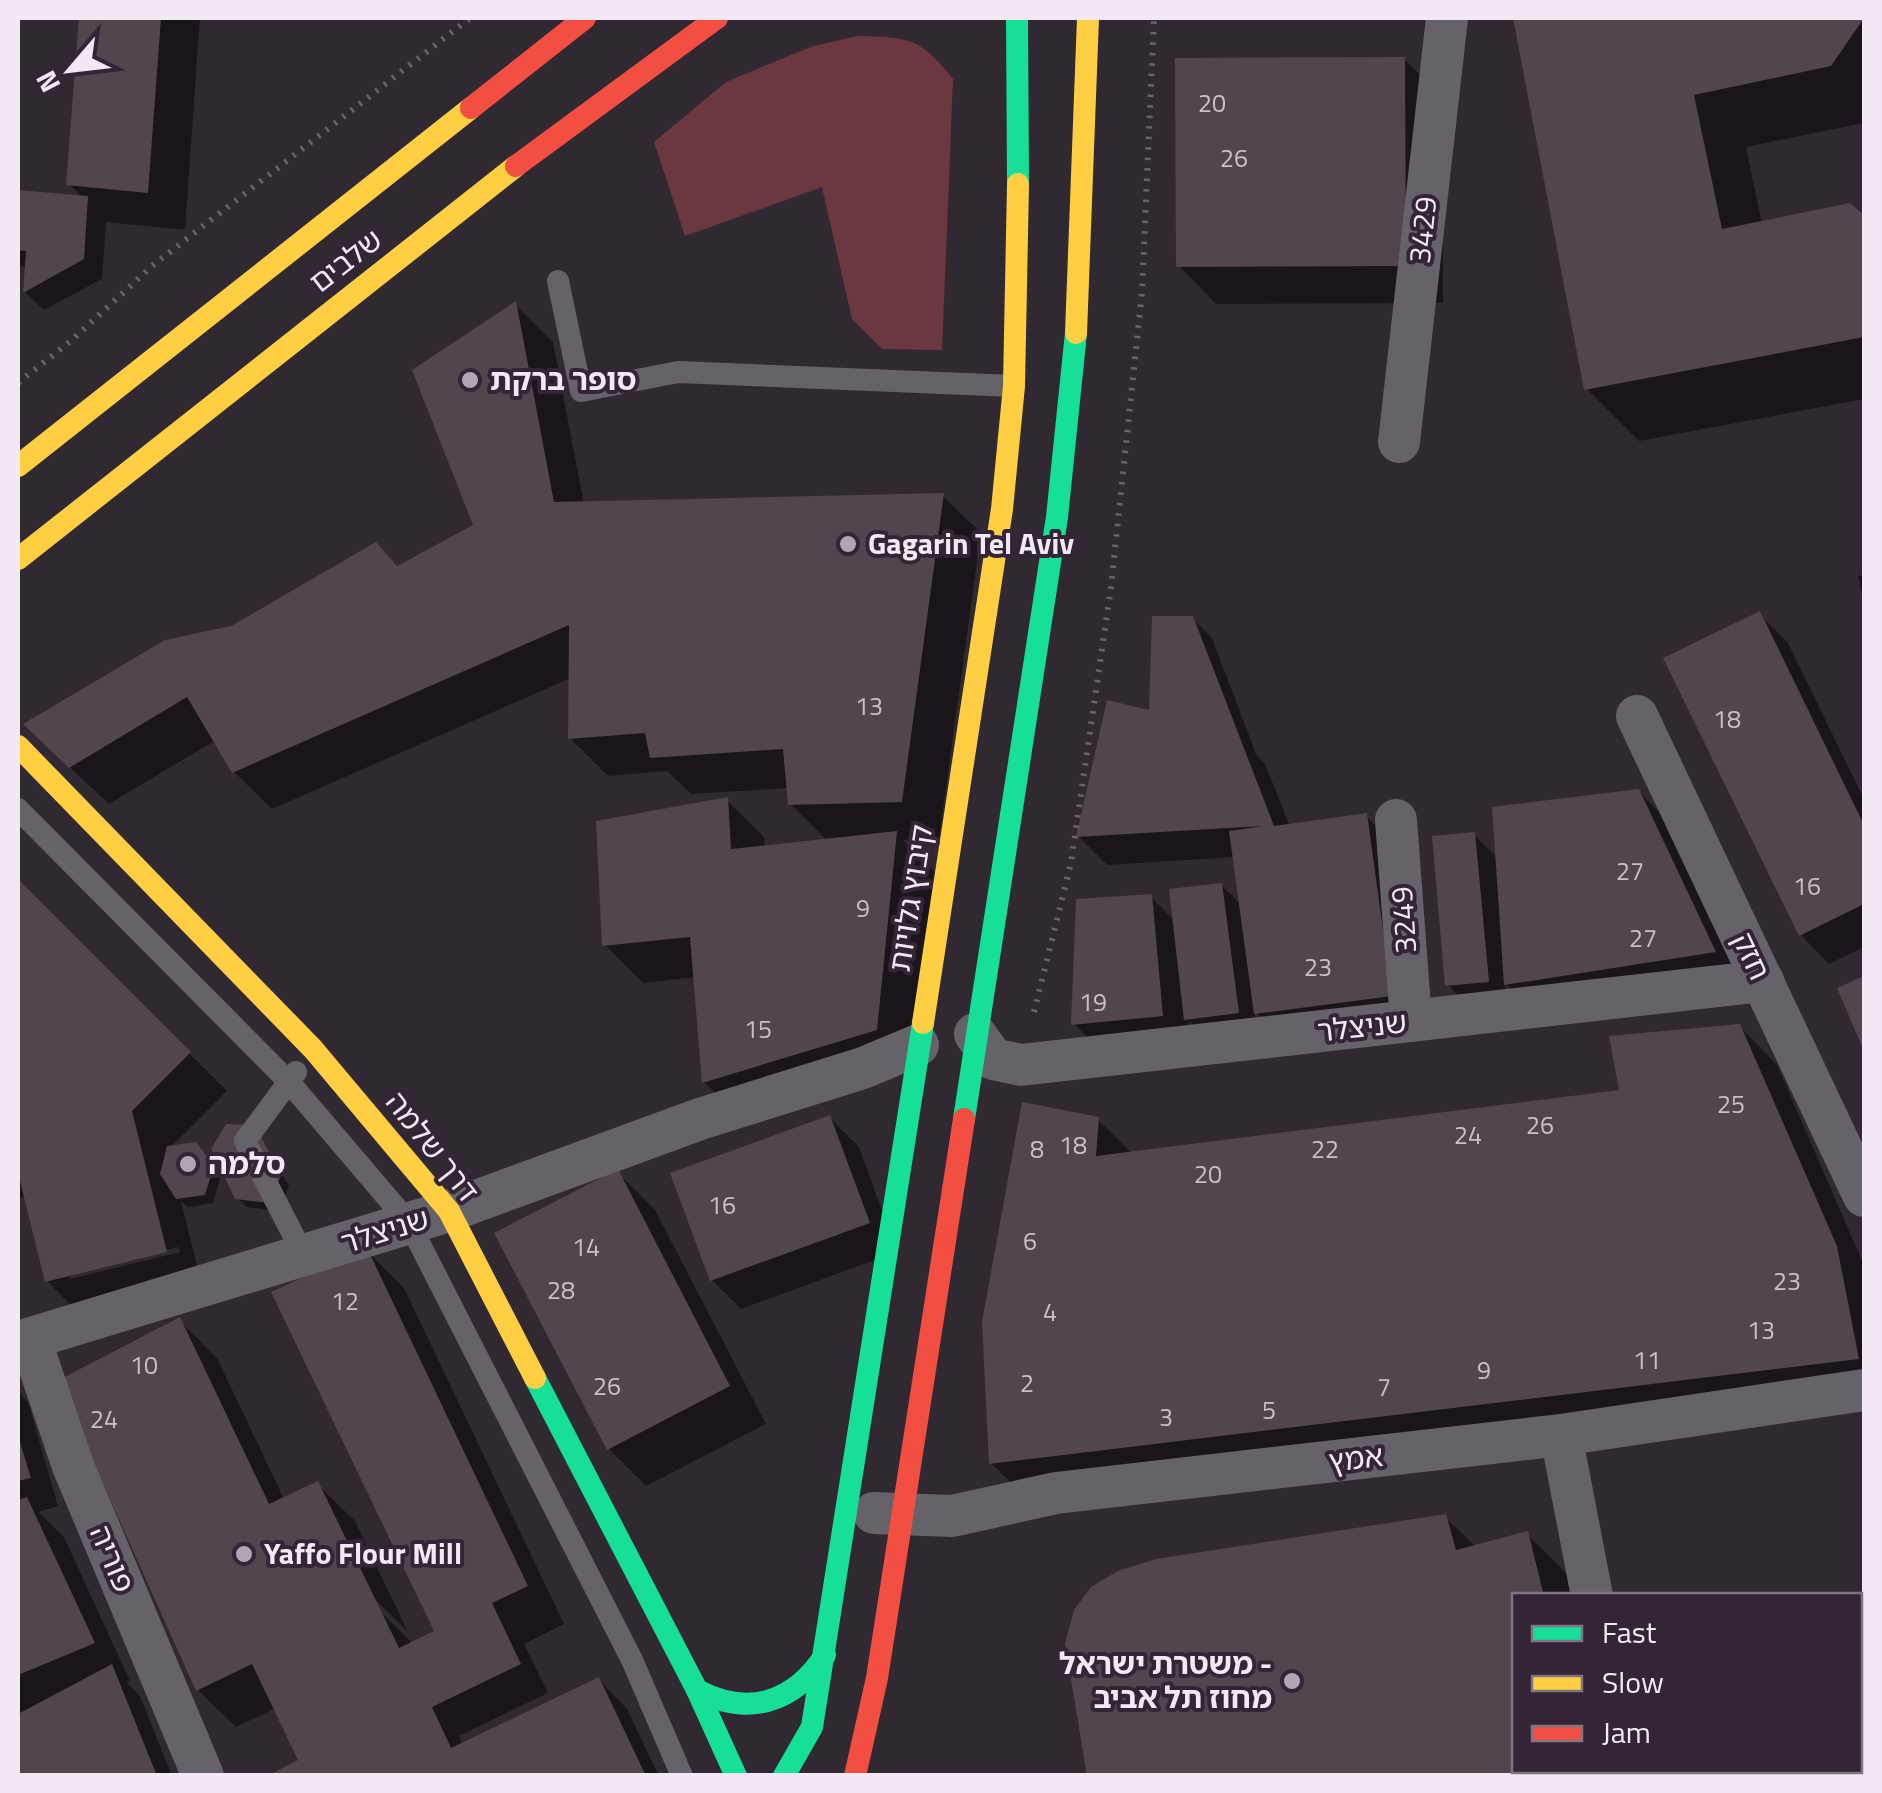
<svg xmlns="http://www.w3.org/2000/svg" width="1882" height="1793" font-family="'Titillium Web','Noto Sans Hebrew',sans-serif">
<rect width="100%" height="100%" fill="#312932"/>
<path fill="#6c3840" d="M 858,36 C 909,37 921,38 953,79 L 942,350 L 882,349 L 852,319 L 822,187 L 685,236 L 654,142 L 726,82 L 813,46 Z"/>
<g fill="#0007" fill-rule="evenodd">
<path d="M 81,18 L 200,18 L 185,230 L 106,222 L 102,279 L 44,310 L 25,292 L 27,267 L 18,266 L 18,192 L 83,198 L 69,184 Z"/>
<path d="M 1516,18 L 1864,18 L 1864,123 L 1746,147 L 1762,224 L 1850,206 L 1864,219 L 1864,399 L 1639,441 L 1586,388 Z"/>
<path d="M 1404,59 L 1442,97 L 1443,303 L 1216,304 L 1179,266 Z"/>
<path d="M 516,305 L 553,342 L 584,504 L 943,496 L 981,533 L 939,839 L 903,840 L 934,871 L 914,1068 L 742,1120 L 704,1082 L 696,977 L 643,983 L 605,945 L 727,800 L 764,837 L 765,848 L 828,841 L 790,804 L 789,788 L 691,794 L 667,771 L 608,776 L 570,738 L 571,678 L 272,809 L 234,772 L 216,740 L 109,804 L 64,762 L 232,628 L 398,568 L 476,526 Z"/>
<path d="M 1864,575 L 1864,604 L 1858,576 Z"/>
<path d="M 1759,614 L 1788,643 L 1864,799 L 1864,947 L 1829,964 L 1801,935 Z"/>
<path d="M 1192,618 L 1212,638 L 1256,754 L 1265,764 L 1290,826 L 1366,816 L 1395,845 L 1419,1024 L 1285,1042 L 1254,1010 L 1257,1032 L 1206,1038 L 1189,1021 L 1191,1044 L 1103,1053 L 1074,1024 L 1151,897 L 1175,921 L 1221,885 L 1242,905 L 1235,857 L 1107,865 L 1078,836 L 1157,715 Z"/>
<path d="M 1638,791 L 1676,829 L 1752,989 L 1544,1022 L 1505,983 L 1507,1000 L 1467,1004 L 1447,984 L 1474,835 L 1498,858 Z"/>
<path d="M 18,882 L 227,1091 L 170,1148 L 205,1154 L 221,1176 L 213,1203 L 188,1207 L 181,1201 L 203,1290 L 85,1319 L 47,1281 L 26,1196 L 18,1198 ZM 179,1247 L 180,1252 L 70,1279 L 70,1274 Z"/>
<path d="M 1739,1026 L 1777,1065 L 1864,1265 L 1864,1400 L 1029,1501 L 991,1463 L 1097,1119 L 1133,1154 L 1622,1092 Z"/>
<path d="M 830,1118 L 859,1147 L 897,1252 L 741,1309 L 712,1280 Z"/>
<path d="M 254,1127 L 289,1186 L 279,1211 L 247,1207 L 237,1198 Z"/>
<path d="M 617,1172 L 655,1210 L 766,1424 L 646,1486 L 609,1449 Z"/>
<path d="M 366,1250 L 404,1288 L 564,1624 L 524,1644 L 548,1693 L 459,1736 L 463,1745 L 599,1680 L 627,1709 L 659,1776 L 272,1776 L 302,1761 L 276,1708 L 236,1727 L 198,1690 L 179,1320 L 217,1358 L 284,1499 L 317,1484 L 355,1521 L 408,1632 L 375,1599 L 375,1606 L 421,1652 L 437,1632 Z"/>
<path d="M 18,1391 L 28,1402 L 58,1506 L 38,1512 L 64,1537 L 130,1681 L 127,1683 L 140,1696 L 172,1776 L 18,1776 Z"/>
<path d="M 1445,1517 L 1476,1547 L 1527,1534 L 1580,1587 L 1582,1596 L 1514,1596 L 1514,1770 L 1628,1770 L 1629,1776 L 1091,1776 Z"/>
</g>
<g fill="#51454e">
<path d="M 79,18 L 161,18 L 148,193 L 66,185 Z"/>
<path d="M 1513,18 L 1864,18 L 1831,66 L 1694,95 L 1722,229 L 1850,203 L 1864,215 L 1864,337 L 1584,390 Z"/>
<path d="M 1405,57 L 1406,266 L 1176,267 L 1175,58 Z"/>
<path d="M 18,190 L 88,196 L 84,259 L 23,293 L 26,251 L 18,250 Z"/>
<path d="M 516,301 L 554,502 L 944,493 L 902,802 L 788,805 L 783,749 L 650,758 L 645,733 L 568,739 L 569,625 L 232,773 L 187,697 L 69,768 L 23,724 L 165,640 L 231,626 L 376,542 L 397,566 L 473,525 L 412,370 Z"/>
<path d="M 1760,611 L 1864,825 L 1864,904 L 1799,936 L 1663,658 Z"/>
<path d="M 1152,616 L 1193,616 L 1274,826 L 1367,813 L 1392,996 L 1254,1014 L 1229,831 L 1263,826 L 1076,837 L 1107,700 L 1149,710 Z"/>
<path d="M 1639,789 L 1716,952 L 1504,985 L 1492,807 Z"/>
<path d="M 728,797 L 731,849 L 897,831 L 877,1030 L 702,1083 L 690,937 L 602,946 L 596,821 Z"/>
<path d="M 1475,832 L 1489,982 L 1445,986 L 1432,836 Z"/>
<path d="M 18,879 L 191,1052 L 132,1111 L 167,1252 L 45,1282 L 18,1173 Z"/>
<path d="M 1222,883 L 1239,1013 L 1184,1020 L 1169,889 Z"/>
<path d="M 1152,894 L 1163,1016 L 1071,1025 L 1076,899 Z"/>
<path d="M 1864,976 L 1864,1051 L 1837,988 Z"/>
<path d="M 1740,1024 L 1837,1246 L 1859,1359 L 989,1464 L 982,1322 L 1022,1102 L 1099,1117 L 1096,1156 L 1619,1090 L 1609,1036 Z"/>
<path d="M 830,1115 L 870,1223 L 710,1281 L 670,1173 Z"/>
<path d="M 226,1124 L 255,1125 L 281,1175 L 270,1203 L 235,1199 L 211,1149 Z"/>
<path d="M 196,1142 L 214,1165 L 205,1195 L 176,1199 L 160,1174 L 167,1146 Z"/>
<path d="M 618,1169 L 730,1386 L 607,1450 L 494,1233 Z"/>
<path d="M 367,1248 L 528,1586 L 492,1603 L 521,1664 L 432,1707 L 451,1748 L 599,1677 L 646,1776 L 267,1776 L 298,1760 L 252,1664 L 196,1691 L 57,1381 L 180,1317 L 269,1504 L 318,1481 L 399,1648 L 434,1631 L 271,1292 Z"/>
<path d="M 18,1436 L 31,1478 L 18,1481 Z"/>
<path d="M 27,1497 L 95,1643 L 18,1675 L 18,1500 Z"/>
<path d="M 1446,1514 L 1456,1550 L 1528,1531 L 1544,1596 L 1514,1596 L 1514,1770 L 1590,1770 L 1591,1776 L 1087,1776 L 1065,1643 L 1074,1610 L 1091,1587 L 1118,1571 L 1156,1559 Z"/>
<path d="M 112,1664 L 157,1776 L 18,1776 L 18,1714 Z"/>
</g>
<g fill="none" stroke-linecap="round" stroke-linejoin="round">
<g stroke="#68646c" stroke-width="6" stroke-dasharray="2.5 8" stroke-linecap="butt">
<path d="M 18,383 L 72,340 L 152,266 L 470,18"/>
<path d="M 1034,1012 L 1071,863 L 1111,587 L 1142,292 L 1154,18"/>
</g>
<g stroke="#65626a" stroke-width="22">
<path d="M 558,281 L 581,391 L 678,372 L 1014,386"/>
<path d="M 18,809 L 289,1082 L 409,1223 L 632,1660 L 682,1776"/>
<path d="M 296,1072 L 245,1141 L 304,1256"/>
</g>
<g stroke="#65626a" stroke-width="42">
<path d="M 1399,442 L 1447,18"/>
<path d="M 1637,716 L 1864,1196"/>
<path d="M 1396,820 L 1411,1021"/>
<path d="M 975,1034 L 993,1059 L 1021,1065 L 1763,981"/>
<path d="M 30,1339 L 73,1466 L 203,1776"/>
<path d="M 18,1342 L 449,1211 L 700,1119 L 863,1068 L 918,1045"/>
<path d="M 1561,1435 L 1592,1596"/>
<path d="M 874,1513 L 952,1516 L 1056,1493 L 1561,1435 L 1864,1390"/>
<path d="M 1627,1770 L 1628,1776"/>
</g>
<g stroke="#16e098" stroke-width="22">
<path d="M 1017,18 L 1018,184"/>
<path d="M 964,1119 L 1057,517 L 1076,333"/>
<path d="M 535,1378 L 697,1690 L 736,1776"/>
<path d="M 697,1690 C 748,1717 794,1703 825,1655"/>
<path d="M 784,1776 L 812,1727 L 923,1023"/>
</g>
<g stroke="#ffcf43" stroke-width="22">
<path d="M 1076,333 L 1088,18"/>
<path d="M 18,466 L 471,108"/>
<path d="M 18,559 L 516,166"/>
<path d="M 18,746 L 313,1049 L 449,1211 L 535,1378"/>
<path d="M 923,1023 L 1002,509 L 1014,386 L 1018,184"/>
</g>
<g stroke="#f24e42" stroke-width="22">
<path d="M 471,108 L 585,18"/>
<path d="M 516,166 L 717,18"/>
<path d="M 855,1776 L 877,1678 L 964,1119"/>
</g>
</g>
<g fill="#aea6b0" stroke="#342536" stroke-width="4">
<circle cx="470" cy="380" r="10"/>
<circle cx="848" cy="544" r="10"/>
<circle cx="188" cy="1164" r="10"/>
<circle cx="244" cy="1554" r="10"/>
<circle cx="1292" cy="1681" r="10"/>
</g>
<g text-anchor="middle" stroke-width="8" stroke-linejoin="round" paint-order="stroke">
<g font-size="25" fill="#cac0ca">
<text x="1212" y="112">20</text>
<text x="1234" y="167">26</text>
<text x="869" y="715">13</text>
<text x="1727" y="728">18</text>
<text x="1630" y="880">27</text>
<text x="1807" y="895">16</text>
<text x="863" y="917">9</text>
<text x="1643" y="947">27</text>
<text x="1318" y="976">23</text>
<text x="1093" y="1011">19</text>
<text x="758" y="1038">15</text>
<text x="1731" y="1113">25</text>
<text x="1540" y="1134">26</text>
<text x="1468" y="1144">24</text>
<text x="1073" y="1154">18</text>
<text x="1037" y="1158">8</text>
<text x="1325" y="1158">22</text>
<text x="1208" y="1183">20</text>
<text x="722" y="1214">16</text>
<text x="1030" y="1250">6</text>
<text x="586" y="1256">14</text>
<text x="1787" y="1290">23</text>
<text x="561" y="1299">28</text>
<text x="345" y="1310">12</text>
<text x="1050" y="1321">4</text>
<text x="1761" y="1339">13</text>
<text x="1647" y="1369">11</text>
<text x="144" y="1374">10</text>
<text x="1484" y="1379">9</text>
<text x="1027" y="1392">2</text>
<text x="607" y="1395">26</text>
<text x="1384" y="1396">7</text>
<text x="1269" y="1419">5</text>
<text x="1166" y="1426">3</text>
<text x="104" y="1428">24</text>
</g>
<g font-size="30" fill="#f2e9f4" stroke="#342536">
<text transform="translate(1423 230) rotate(-84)" y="10">3429</text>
<text transform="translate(346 261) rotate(-38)" y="10">שלבים</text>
<text transform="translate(911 898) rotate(-81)" y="10">קיבוץ גלויות</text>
<text transform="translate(1404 920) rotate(-94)" y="10">3249</text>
<text transform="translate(1751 956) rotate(65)" y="10">חזק</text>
<text transform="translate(1362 1027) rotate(-6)" y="10">שניצלר</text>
<text transform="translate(432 1147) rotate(52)" y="10">דרך שלמה</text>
<text transform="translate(385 1231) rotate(-17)" y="10">שניצלר</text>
<text transform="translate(1356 1459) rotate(-7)" y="10">אמץ</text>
<text transform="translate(112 1559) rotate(67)" y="10">פוריה</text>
</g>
<g font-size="30" font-weight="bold" fill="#f2e9f4" stroke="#342536" text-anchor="start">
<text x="490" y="390">סופר ברקת</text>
<text x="868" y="554">Gagarin Tel Aviv</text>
<text x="208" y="1174">סלמה</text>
<text x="264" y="1564">Yaffo Flour Mill</text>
<text x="1272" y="1674" text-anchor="end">משטרת ישראל -<tspan x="1272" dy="34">מחוז תל אביב</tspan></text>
</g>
</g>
<rect width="1882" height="1793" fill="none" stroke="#f2e9f4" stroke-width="40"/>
<rect x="1512" y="1593" width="350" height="180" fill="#342536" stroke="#807382" stroke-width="2.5"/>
<rect x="1532" y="1626" width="50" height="15" fill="#16e098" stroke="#807382" stroke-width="2.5"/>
<text x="1602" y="1643" font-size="30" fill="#f2e9f4">Fast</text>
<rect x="1532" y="1676" width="50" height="15" fill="#ffcf43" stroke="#807382" stroke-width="2.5"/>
<text x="1602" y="1693" font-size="30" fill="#f2e9f4">Slow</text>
<rect x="1532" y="1726" width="50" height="15" fill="#f24e42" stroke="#807382" stroke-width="2.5"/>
<text x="1602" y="1743" font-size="30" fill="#f2e9f4">Jam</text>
<g transform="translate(70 70) rotate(242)" stroke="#342536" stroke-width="8" paint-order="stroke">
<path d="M0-8L18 38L0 25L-18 38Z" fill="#f2e9f4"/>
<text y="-15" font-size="28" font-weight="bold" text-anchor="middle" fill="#f2e9f4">N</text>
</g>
</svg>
